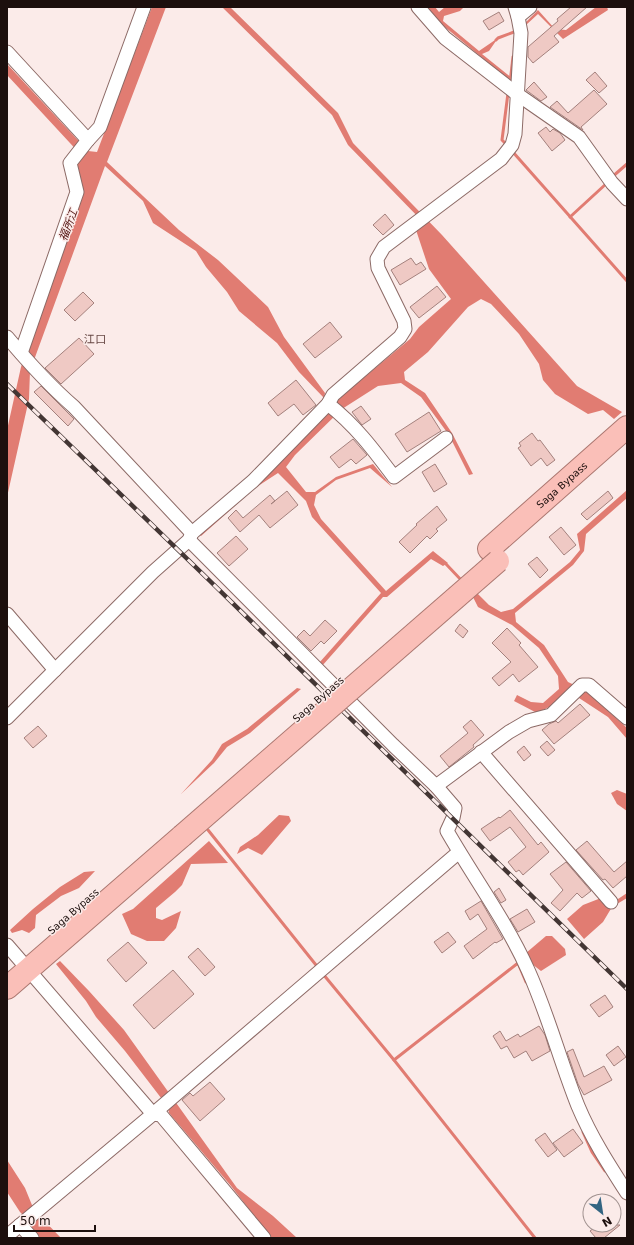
<svg xmlns="http://www.w3.org/2000/svg" width="634" height="1245" font-family="'DejaVu Sans','Noto Sans JP',sans-serif">
<rect width="100%" height="100%" fill="#fbebe9"/>
<g fill="#e17c72">
<path d="M 152,7 L 166,7 L 107,162 L 179,230 L 218,260 L 268,307 L 284,337 L 325,393 L 324,398 L 299,372 L 277,343 L 239,311 L 227,292 L 206,267 L 196,251 L 153,223 L 143,201 L 105,166 L 30,371 L 29,399 L 7,497 L 7,430 L 21,367 L 83,192 L 76,163 L 82,156 L 7,75 L 7,64 L 88,151 L 97,152 Z"/>
<path d="M 222,7 L 230,7 L 338,113 L 353,143 L 442,235 L 577,386 L 622,412 L 614,419 L 603,410 L 588,414 L 555,394 L 543,380 L 539,364 L 519,334 L 491,304 L 481,299 L 468,307 L 428,352 L 404,372 L 405,380 L 425,393 L 452,433 L 473,474 L 469,475 L 449,435 L 421,397 L 401,383 L 378,386 L 342,409 L 295,455 L 286,467 L 306,492 L 315,492 L 336,477 L 373,464 L 392,487 L 370,468 L 336,480 L 316,495 L 314,505 L 321,519 L 386,591 L 433,551 L 448,563 L 443,566 L 431,559 L 387,597 L 383,597 L 322,666 L 319,663 L 381,593 L 312,517 L 306,501 L 278,473 L 255,488 L 201,536 L 198,533 L 320,417 L 333,411 L 337,406 L 337,400 L 410,339 L 419,327 L 451,299 L 429,269 L 416,230 L 424,223 L 348,145 L 332,115 Z"/>
<path d="M 426,7 L 435,7 L 439,12 L 445,7 L 464,7 L 460,11 L 444,16 L 443,21 L 479,51 L 498,38 L 489,51 L 482,54 L 512,78 L 509,80 L 440,23 Z"/>
<path d="M 596,7 L 607,7 L 608,10 L 563,39 L 538,14 L 526,25 L 525,23 L 538,10 L 555,29 L 566,30 Z"/>
<path d="M 627,490 L 627,498 L 586,534 L 584,551 L 573,565 L 515,613 L 516,622 L 544,645 L 568,682 L 585,690 L 627,728 L 627,739 L 608,717 L 579,698 L 579,694 L 573,689 L 566,691 L 551,706 L 537,713 L 514,701 L 517,695 L 531,702 L 543,703 L 559,689 L 558,676 L 539,648 L 512,625 L 478,607 L 473,597 L 477,593 L 489,605 L 501,612 L 513,609 L 570,562 L 580,550 L 577,534 Z"/>
<path d="M 297,688 L 301,689 L 250,733 L 227,747 L 214,763 L 181,794 L 212,760 L 222,744 L 247,729 Z"/>
<path d="M 617,790 L 627,794 L 627,811 L 617,804 L 611,793 Z"/>
<path d="M 279,815 L 289,816 L 291,821 L 262,855 L 248,848 L 237,854 L 240,847 L 258,835 Z"/>
<path d="M 209,841 L 228,863 L 191,864 L 182,885 L 175,892 L 156,908 L 156,918 L 162,920 L 181,911 L 176,928 L 164,941 L 147,941 L 131,934 L 122,914 L 133,909 Z"/>
<path d="M 95,871 L 79,888 L 61,896 L 36,915 L 35,928 L 29,933 L 22,930 L 12,933 L 10,930 L 33,909 L 60,887 L 84,872 Z"/>
<path d="M 627,893 L 627,898 L 612,907 L 603,922 L 584,939 L 567,919 L 583,905 L 601,898 L 609,905 Z"/>
<path d="M 546,936 L 552,936 L 565,949 L 566,955 L 541,971 L 532,964 L 526,953 Z"/>
<path d="M 60,961 L 89,991 L 124,1030 L 237,1188 L 273,1216 L 297,1238 L 272,1238 L 266,1231 L 231,1186 L 169,1113 L 168,1107 L 125,1051 L 96,1017 L 86,1001 L 56,964 Z"/>
<path d="M 7,1160 L 25,1188 L 34,1210 L 61,1238 L 38,1238 L 32,1231 L 31,1223 L 20,1212 L 7,1192 Z"/>
</g>
<g fill="none" stroke-linecap="round" stroke-linejoin="round">
<g stroke="#e17c72" stroke-width="3">
<path d="M 496,40 L 498,38 L 514,32"/>
<path d="M 510,83 L 513,57"/>
<path d="M 507,145 L 502,140 L 508,93"/>
<path d="M 512,151 L 627,281"/>
<path d="M 612,177 L 627,164"/>
<path d="M 570,217 L 607,183"/>
<path d="M 446,564 L 463,582"/>
<path d="M 208,830 L 316,965"/>
<path d="M 323,974 L 394,1060 L 535,1238"/>
<path d="M 394,1060 L 518,963 L 526,982"/>
<path d="M 583,1132 L 592,1152 L 605,1171"/>
</g>
</g>
<g fill="#efc9c4" stroke="#a4817d">
<path d="M 571,7 L 587,7 L 554,36 L 559,42 L 533,63 L 528,57 L 528,47 L 558,21 L 557,19 Z"/>
<path d="M 499,12 L 504,21 L 489,30 L 483,21 Z"/>
<path d="M 595,72 L 607,86 L 599,93 L 586,80 Z"/>
<path d="M 534,82 L 547,97 L 541,101 L 526,90 Z"/>
<path d="M 594,90 L 607,104 L 581,127 L 583,130 L 550,107 L 557,101 L 568,113 Z"/>
<path d="M 546,127 L 550,132 L 553,129 L 560,133 L 565,140 L 552,151 L 538,133 Z"/>
<path d="M 385,214 L 394,225 L 383,235 L 373,225 Z"/>
<path d="M 411,258 L 416,265 L 421,262 L 426,269 L 400,285 L 391,270 Z"/>
<path d="M 437,286 L 446,297 L 419,318 L 410,307 Z"/>
<path d="M 83,292 L 94,303 L 75,321 L 64,310 Z"/>
<path d="M 330,322 L 342,337 L 315,358 L 303,344 Z"/>
<path d="M 79,338 L 94,354 L 61,384 L 45,368 Z"/>
<path d="M 296,380 L 316,405 L 303,415 L 294,404 L 278,416 L 268,403 Z"/>
<path d="M 41,386 L 74,419 L 68,426 L 34,392 Z"/>
<path d="M 361,406 L 371,419 L 362,425 L 352,412 Z"/>
<path d="M 429,412 L 441,431 L 407,452 L 395,434 Z"/>
<path d="M 532,433 L 538,441 L 540,440 L 555,460 L 547,466 L 541,458 L 531,466 L 518,448 L 521,446 L 519,443 Z"/>
<path d="M 353,439 L 367,455 L 356,464 L 351,459 L 339,468 L 330,457 Z"/>
<path d="M 435,464 L 447,484 L 434,492 L 422,472 Z"/>
<path d="M 287,491 L 298,505 L 270,528 L 259,515 L 240,532 L 228,518 L 236,510 L 243,518 L 270,495 L 275,501 L 271,504 Z"/>
<path d="M 608,491 L 613,498 L 587,520 L 581,514 Z"/>
<path d="M 437,506 L 447,520 L 436,529 L 438,531 L 430,539 L 427,536 L 410,553 L 399,542 L 417,525 L 416,524 Z"/>
<path d="M 561,527 L 576,545 L 564,555 L 549,537 Z"/>
<path d="M 236,536 L 248,549 L 229,566 L 217,553 Z"/>
<path d="M 537,557 L 548,570 L 540,578 L 528,564 Z"/>
<path d="M 325,620 L 337,631 L 324,644 L 321,641 L 311,651 L 297,637 L 304,630 L 310,636 Z"/>
<path d="M 460,624 L 468,631 L 463,638 L 455,631 Z"/>
<path d="M 507,628 L 521,643 L 519,645 L 538,667 L 519,682 L 513,674 L 499,686 L 492,678 L 511,662 L 492,643 Z"/>
<path d="M 580,704 L 590,715 L 554,744 L 542,730 L 549,724 L 556,721 L 558,723 Z"/>
<path d="M 471,720 L 484,735 L 473,745 L 474,747 L 449,767 L 440,756 L 468,733 L 463,727 Z"/>
<path d="M 38,726 L 47,736 L 33,748 L 24,738 Z"/>
<path d="M 547,741 L 555,750 L 548,756 L 540,747 Z"/>
<path d="M 524,746 L 531,755 L 524,761 L 517,752 Z"/>
<path d="M 510,810 L 538,845 L 541,842 L 549,852 L 523,875 L 519,870 L 516,872 L 508,862 L 526,847 L 510,827 L 490,841 L 481,829 L 499,817 L 500,818 Z"/>
<path d="M 587,841 L 614,872 L 627,861 L 627,876 L 613,888 L 605,879 L 603,880 L 576,850 Z"/>
<path d="M 566,862 L 591,891 L 582,898 L 577,893 L 560,911 L 551,903 L 563,890 L 550,874 Z"/>
<path d="M 499,888 L 506,900 L 501,903 L 494,892 Z"/>
<path d="M 481,901 L 503,939 L 496,943 L 495,942 L 473,959 L 464,946 L 487,929 L 478,914 L 470,920 L 465,911 Z"/>
<path d="M 527,909 L 535,922 L 518,932 L 510,919 Z"/>
<path d="M 448,932 L 456,942 L 442,953 L 434,942 Z"/>
<path d="M 128,942 L 147,963 L 126,982 L 107,960 Z"/>
<path d="M 198,948 L 215,967 L 205,976 L 188,957 Z"/>
<path d="M 173,970 L 194,994 L 154,1029 L 133,1005 Z"/>
<path d="M 605,995 L 613,1007 L 599,1017 L 590,1005 Z"/>
<path d="M 539,1026 L 545,1035 L 550,1051 L 532,1061 L 526,1051 L 514,1058 L 507,1046 L 501,1049 L 493,1036 L 500,1031 L 506,1041 L 518,1034 L 520,1037 Z"/>
<path d="M 618,1046 L 626,1057 L 614,1066 L 606,1055 Z"/>
<path d="M 573,1049 L 584,1077 L 604,1066 L 612,1080 L 584,1095 L 578,1084 L 567,1052 Z"/>
<path d="M 210,1082 L 225,1099 L 200,1121 L 182,1100 L 190,1093 L 193,1096 Z"/>
<path d="M 573,1129 L 583,1143 L 564,1157 L 553,1143 Z"/>
<path d="M 545,1133 L 557,1150 L 548,1157 L 535,1140 Z"/>
<path d="M 598,1225 L 620,1225 L 604,1238 L 596,1238 L 590,1231 Z"/>
</g>
<g fill="none" stroke-linecap="round" stroke-linejoin="round">
<defs>
<g id="minor">
<path d="M 418,7 L 445,38 L 517,94 L 579,137 L 612,183 L 627,199"/>
<path d="M 518,17 L 530,7"/>
<path d="M 7,52 L 88,140"/>
<path d="M 7,337 C 28,362 50,386 74,407 L 192,533"/>
<path d="M 21,353 L 77,192 L 70,163 L 88,140 L 100,127 L 144,7"/>
<path d="M 328,404 C 355,425 373,449 394,477 L 446,438"/>
<path d="M 189,540 L 393,745 L 436,786 L 455,808 L 453,818 L 447,831 C 474,878 506,921 528,970 C 548,1014 560,1061 578,1106 C 591,1137 609,1165 627,1193"/>
<path d="M 7,614 L 55,670"/>
<path d="M 7,718 L 153,572 L 189,540 L 192,533 L 253,481 L 328,404 L 333,395 L 400,337 L 405,329 L 404,321 L 378,268 L 377,259 L 384,247 L 501,159 L 512,145 L 515,134 L 521,33 L 518,17 L 515,7"/>
<path d="M 481,752 L 611,902"/>
<path d="M 436,786 L 509,732 L 528,721 L 551,715 L 582,685 L 589,685 L 627,718"/>
<path d="M 7,945 L 153,1114 L 161,1115 L 264,1238"/>
<path d="M 20,1225 L 32,1238"/>
<path d="M 7,1236 L 153,1114 L 459,852"/>
</g>
<g id="trunk">
<path id="s1" d="M 489,549 L 627,427"/>
<path d="M 7,988 L 182,836"/>
</g>
</defs>
<use href="#minor" stroke="#8c6a66" stroke-width="15"/>
<use href="#trunk" stroke="#ab7770" stroke-width="24"/>
<use href="#minor" stroke="#fff" stroke-width="13"/>
<use href="#trunk" stroke="#fabfb8" stroke-width="22"/>
<defs>
<path id="rail" d="M 7,384 L 210,581 L 627,989"/>
</defs>
<use href="#rail" stroke="#433634" stroke-width="4.5"/>
<use href="#rail" stroke="#fbebe9" stroke-width="3" stroke-dasharray="9" stroke-linecap="butt"/>
<defs>
<path id="trunk-bridge" d="M 182,836 L 498,561"/>
</defs>
<use href="#trunk-bridge" stroke="#ab7770" stroke-width="24" stroke-linecap="butt"/>
<use href="#trunk-bridge" stroke="#fabfb8" stroke-width="22"/>
</g>
<g text-anchor="middle" stroke-width="3" stroke-linejoin="round" paint-order="stroke">
<g font-size="10" fill="#1c0f0d" stroke="#fbebe9">
<text dy="4" stroke="none"><textPath href="#s1" startOffset="97">Saga Bypass</textPath></text>
<text transform="translate(318 699) rotate(-41)" y="4">Saga Bypass</text>
<text transform="translate(73 911) rotate(-41)" y="4">Saga Bypass</text>
</g>
<g font-size="11" font-style="italic" fill="#4f100e" stroke="#fbebe9">
<text transform="translate(68 225) rotate(-70)" y="4">福所江</text>
</g>
<g font-size="11" fill="#664743" stroke="#fbebe9">
<text x="95" y="343">江口</text>
</g>
</g>
<rect width="634" height="1245" fill="none" stroke="#1c0f0d" stroke-width="16"/>
<g transform="translate(602 1213) rotate(150)"><circle r="19" fill="#fbebe9" stroke="#a29391"/>
<path d="M0-3L7 15L0 10L-7 15Z" fill="#336582"/>
<text y="-6" font-size="11" font-weight="bold" text-anchor="middle" fill="#1c0f0d">N</text>
</g>
<path d="M14 1225v6h81v-6" fill="none" stroke="#1c0f0d" stroke-width="2"/>
<text x="20" y="1225" font-size="12" fill="#1c0f0d" stroke="#fbebe9" stroke-width="3" paint-order="stroke">50 m</text>
</svg>
